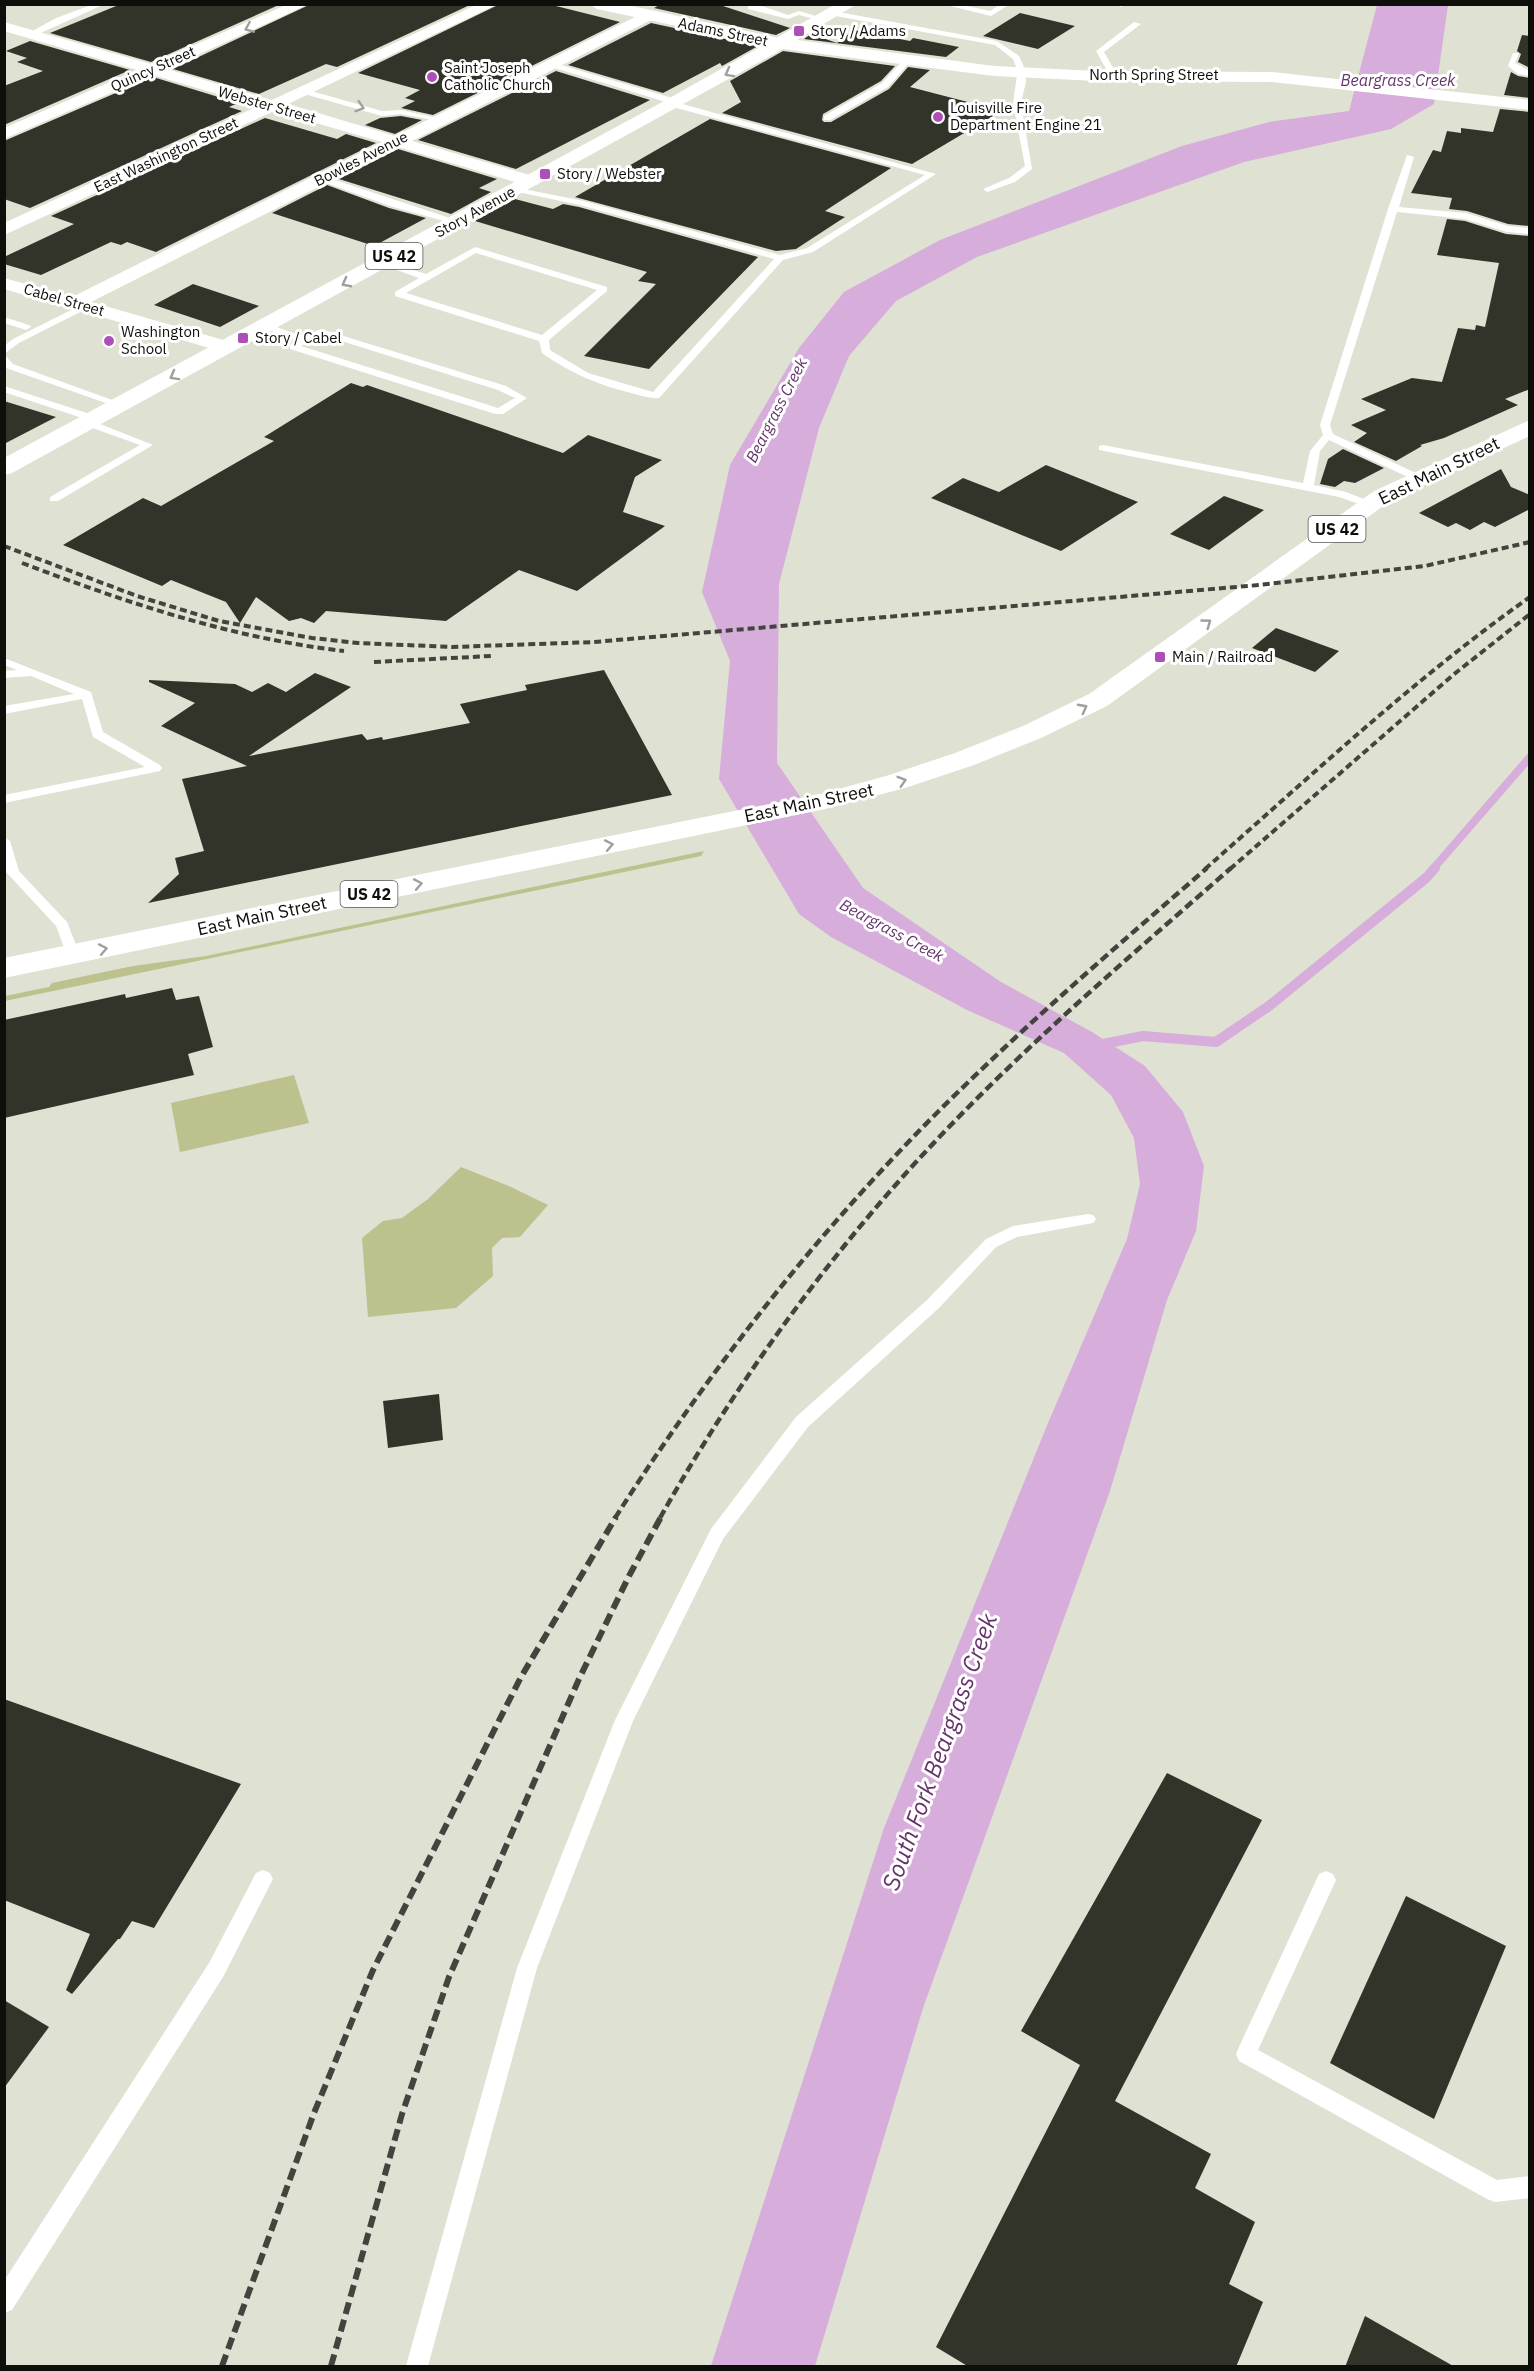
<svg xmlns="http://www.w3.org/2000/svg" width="1534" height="2371" font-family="'IBM Plex Sans',sans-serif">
<rect width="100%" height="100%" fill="#dfe1d2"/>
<g fill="#bcc18e">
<path d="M 704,851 L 701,856 L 5,1001 L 5,996 L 49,987 L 52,983 L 133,966 L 206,956 Z"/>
<path d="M 294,1075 L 309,1123 L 180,1152 L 171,1103 Z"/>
<path d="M 461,1167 L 511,1187 L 548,1205 L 520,1237 L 502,1238 L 492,1248 L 493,1276 L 456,1308 L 368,1317 L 362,1238 L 383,1221 L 402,1218 L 428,1199 Z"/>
</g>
<path fill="#d6addb" d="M 1377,5 L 1448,5 L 1434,104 L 1391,129 L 1244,162 L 977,257 L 896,301 L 849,356 L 819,428 L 779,584 L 777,763 L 863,888 L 1001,982 L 1092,1032 L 1145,1066 L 1183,1112 L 1204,1166 L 1196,1231 L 1167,1300 L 1110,1491 L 923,2008 L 815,2366 L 711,2366 L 884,1828 L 1048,1423 L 1127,1239 L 1140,1184 L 1134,1138 L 1111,1095 L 1064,1053 L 967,1010 L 831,937 L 799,914 L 719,779 L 730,661 L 702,592 L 730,465 L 799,348 L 844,292 L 940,240 L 1182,146 L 1269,122 L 1349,111 Z"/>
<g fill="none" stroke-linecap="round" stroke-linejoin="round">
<path stroke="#d6addb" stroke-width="8" d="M 1433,869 L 1530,757"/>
<path stroke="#d6addb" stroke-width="10" d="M 1093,1046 L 1143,1036 L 1216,1042 L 1269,1006 L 1426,878 L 1435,868"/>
</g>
<g fill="#333429">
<path d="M 121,4 L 281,4 L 151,62 L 50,33 Z"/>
<path d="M 311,4 L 472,4 L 337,67 L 326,64 L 259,94 L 173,69 Z"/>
<path d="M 500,4 L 548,4 L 620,22 L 433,115 L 401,108 L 415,101 L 405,98 L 420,90 L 358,73 Z"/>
<path d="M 661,4 L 717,4 L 790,28 L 776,35 L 654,8 Z"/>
<path d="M 1020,13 L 1075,26 L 1038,49 L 983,36 Z"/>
<path d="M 651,23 L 758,46 L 722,66 L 720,63 L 663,93 L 568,65 Z"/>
<path d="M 854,30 L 910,41 L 913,38 L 959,47 L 946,57 L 804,39 L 811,34 L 837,43 Z"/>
<path d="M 1522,35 L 1530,36 L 1530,68 L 1518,62 L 1521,54 L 1517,51 Z"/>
<path d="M 30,41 L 130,70 L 4,125 L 4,86 L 43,71 L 17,62 L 27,58 L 6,51 Z"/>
<path d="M 783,51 L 895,66 L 881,81 L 823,114 L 822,120 L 824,122 L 831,122 L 889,89 L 908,67 L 930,70 L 910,87 L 987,107 L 984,109 L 998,113 L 912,164 L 722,113 L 741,102 L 730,81 Z"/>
<path d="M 556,71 L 650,100 L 516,169 L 418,140 Z"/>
<path d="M 1511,72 L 1518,76 L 1530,78 L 1530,98 L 1504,95 Z"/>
<path d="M 153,77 L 238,103 L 229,107 L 242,111 L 30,208 L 4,199 L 4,141 Z"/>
<path d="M 1500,109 L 1530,112 L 1530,226 L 1508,224 L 1467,211 L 1449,209 L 1452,198 L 1411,193 L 1433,150 L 1441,152 L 1447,131 L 1461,133 L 1461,128 L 1493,132 Z"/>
<path d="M 401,116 L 422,120 L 395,134 L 365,125 L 380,118 Z"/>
<path d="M 265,118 L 337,139 L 346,134 L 376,143 L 156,252 L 127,242 L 121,245 L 111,242 L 41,275 L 4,264 L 4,257 L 74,224 L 51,216 Z"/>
<path d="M 710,119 L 891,168 L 825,211 L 845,217 L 796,249 L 776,251 L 575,197 Z"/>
<path d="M 398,149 L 497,179 L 479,188 L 491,192 L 451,214 L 339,179 Z"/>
<path d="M 327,185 L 389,208 L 426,218 L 374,246 L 272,213 Z"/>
<path d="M 515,199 L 553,209 L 563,204 L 579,207 L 758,257 L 649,369 L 584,356 L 656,284 L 638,281 L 647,272 L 475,221 Z"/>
<path d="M 1447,219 L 1465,221 L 1506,234 L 1530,236 L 1530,389 L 1505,399 L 1518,405 L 1444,438 L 1420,445 L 1422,446 L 1396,461 L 1354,442 L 1367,433 L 1351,425 L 1386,410 L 1361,399 L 1412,378 L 1442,382 L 1458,328 L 1475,330 L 1476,325 L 1485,327 L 1499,263 L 1437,255 Z"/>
<path d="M 193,284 L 259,306 L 220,327 L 154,305 Z"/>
<path d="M 351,383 L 363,387 L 367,385 L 563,453 L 588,435 L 662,460 L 635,477 L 623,512 L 665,526 L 577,591 L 519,570 L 446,621 L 326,611 L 314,623 L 301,618 L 289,621 L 256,597 L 240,623 L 226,602 L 171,580 L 162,586 L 63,545 L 143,498 L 161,506 L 274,441 L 264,437 Z"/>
<path d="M 4,401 L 56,417 L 4,444 Z"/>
<path d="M 1343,449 L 1384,468 L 1355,483 L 1344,481 L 1335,487 L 1320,484 L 1328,459 Z"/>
<path d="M 1046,465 L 1138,502 L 1061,551 L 931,498 L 963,478 L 999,492 Z"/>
<path d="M 1501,469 L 1511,487 L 1530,495 L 1530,509 L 1495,527 L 1484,522 L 1470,530 L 1456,523 L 1448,527 L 1419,513 Z"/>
<path d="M 1224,496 L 1264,510 L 1209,550 L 1170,534 Z"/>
<path d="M 1276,628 L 1339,651 L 1315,672 L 1252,648 Z"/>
<path d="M 604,670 L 672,795 L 148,903 L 179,874 L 175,858 L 204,851 L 182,779 L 247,766 L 161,726 L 195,703 L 149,682 L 149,680 L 235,684 L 252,692 L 268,683 L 286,692 L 315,673 L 351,687 L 249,756 L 362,734 L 367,740 L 382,737 L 383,740 L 470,723 L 460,704 L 527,690 L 525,685 Z"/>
<path d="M 172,988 L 176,1000 L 199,996 L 213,1047 L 188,1054 L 194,1075 L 4,1118 L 4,1020 L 125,994 L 126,998 Z"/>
<path d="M 439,1394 L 443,1440 L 388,1448 L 383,1401 Z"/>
<path d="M 4,1699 L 241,1784 L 154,1928 L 132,1921 L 120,1939 L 118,1939 L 72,1994 L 66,1990 L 90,1934 L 4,1900 Z"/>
<path d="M 1167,1773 L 1262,1820 L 1115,2101 L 1211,2154 L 1195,2188 L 1255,2222 L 1229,2284 L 1263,2302 L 1236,2367 L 969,2367 L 936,2347 L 1080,2065 L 1021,2031 Z"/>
<path d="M 1406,1896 L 1506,1946 L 1434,2119 L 1330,2063 Z"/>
<path d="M 4,2000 L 49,2027 L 4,2088 Z"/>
<path d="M 1365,2316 L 1455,2367 L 1345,2367 Z"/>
</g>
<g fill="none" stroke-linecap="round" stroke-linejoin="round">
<g fill="#fff" fill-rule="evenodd">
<path d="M 94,4 L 105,4 L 34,36 L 27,34 L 56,18 Z"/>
<path d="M 748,4 L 756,4 L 788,15 L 799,11 L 826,19 L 822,21 L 799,15 L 788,19 L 748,9 Z"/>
<path d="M 942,4 L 958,4 L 990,11 L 1001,4 L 1010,4 L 991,16 Z"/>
<path d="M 1116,4 L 1124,4 L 1125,5 L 1121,7 Z"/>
<path d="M 833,11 L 997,41 L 1019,56 L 1024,67 L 1022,71 L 1025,73 L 1026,82 L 1021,103 L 1032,169 L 1015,182 L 987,192 L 983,189 L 1009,178 L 1025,166 L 1013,103 L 1017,75 L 1013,73 L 1016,67 L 1013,59 L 995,45 L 830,15 L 830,11 Z"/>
<path d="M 1134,22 L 1141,24 L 1104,52 L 1118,76 L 1111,78 L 1096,51 Z"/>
<path d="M 1513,53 L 1519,53 L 1515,63 L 1530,71 L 1530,76 L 1518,74 L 1508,66 Z"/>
<path d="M 904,59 L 911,61 L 888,87 L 830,120 L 824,120 L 824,116 L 882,83 Z"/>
<path d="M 551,62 L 679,100 L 679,103 L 936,174 L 813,252 L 783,260 L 659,398 C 650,399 640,395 631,393 C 598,385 570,373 542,353 L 539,341 L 395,296 L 395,292 L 419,278 L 377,263 L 382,260 L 426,274 L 475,247 L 607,287 L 607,291 L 549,340 L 550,350 L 588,373 L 653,392 L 774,259 L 580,205 L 513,191 L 513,187 L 584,201 L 780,255 L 807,248 L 925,175 L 669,106 L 669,103 L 548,66 L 547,64 ZM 476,253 L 597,290 L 542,335 L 406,293 Z"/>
<path d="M 304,89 L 382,111 L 401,110 L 443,119 L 439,121 L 401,114 L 382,116 L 301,93 L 301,89 Z"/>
<path d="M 1407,155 L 1414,157 L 1399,207 L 1466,213 L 1508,226 L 1530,228 L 1530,234 L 1507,232 L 1465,219 L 1397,212 L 1330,425 L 1333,434 L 1422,476 L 1422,480 L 1414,480 L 1329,440 L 1320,451 L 1314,485 L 1346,492 L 1374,503 L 1374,507 L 1370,508 L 1339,497 L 1099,450 L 1099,446 L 1103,445 L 1303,483 L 1310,451 L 1323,435 L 1320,425 L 1388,209 Z"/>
<path d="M 332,179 L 462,222 L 458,225 L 390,206 L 329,184 L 329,180 Z"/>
<path d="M 85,303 L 90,306 L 88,308 L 19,343 L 4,354 L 4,346 L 13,339 Z"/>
<path d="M 4,317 L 29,325 L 31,327 L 26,330 L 4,323 Z"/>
<path d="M 266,323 L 304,337 L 318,330 L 324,330 L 506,386 L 527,398 L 503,414 L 495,414 L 290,349 L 290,345 L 297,340 L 263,328 L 261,326 ZM 322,335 L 498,390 L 515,398 L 498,408 L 301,346 Z"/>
<path d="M 4,354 L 13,364 L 126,405 L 117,407 L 6,368 Z"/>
<path d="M 4,386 L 99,417 L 99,421 L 95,422 L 153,445 L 58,501 L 50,501 L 50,497 L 140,445 L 84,425 L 83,423 L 88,420 L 4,392 Z"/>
<path d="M 4,658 L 91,692 L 103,732 L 160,765 L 162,768 L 160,771 L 4,803 L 4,795 L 145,767 L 93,737 L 82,699 L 4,714 L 4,706 L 74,694 L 31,676 L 4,678 L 4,671 L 17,670 L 4,665 Z"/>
<path d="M 4,837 L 10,841 L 19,871 L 67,922 L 80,955 L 78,958 L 68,958 L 56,926 L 6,872 Z"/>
<path d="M 1088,1214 L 1093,1215 L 1096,1219 L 1093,1223 L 1017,1237 L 996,1247 L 939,1308 L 808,1427 L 723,1539 L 633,1721 L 537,1968 L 428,2366 L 406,2366 L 517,1968 L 615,1720 L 711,1529 L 796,1417 L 927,1300 L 986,1239 L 1013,1226 Z"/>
<path d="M 263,1870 L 270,1873 L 273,1879 L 223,1977 L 12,2310 L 4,2313 L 4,2281 L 209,1963 L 256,1873 Z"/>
<path d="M 1326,1871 L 1333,1874 L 1336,1880 L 1258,2050 L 1497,2180 L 1530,2176 L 1530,2198 L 1495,2202 L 1487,2199 L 1239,2061 L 1236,2054 L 1239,2047 L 1319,1874 Z"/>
</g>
<path fill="#fff" fill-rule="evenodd" d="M 288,4 L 309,4 L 167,69 L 272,100 L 478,4 L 498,4 L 288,104 L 395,136 L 643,13 L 648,11 L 656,16 L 653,19 L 412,141 L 537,177 L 540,181 L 537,185 L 525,185 L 398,147 L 91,302 L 234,343 L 237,347 L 234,351 L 220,351 L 4,289 L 4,278 L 72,297 L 382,142 L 274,111 L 4,235 L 4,223 L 258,106 L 153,75 L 4,139 L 4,128 L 137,70 L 4,31 L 4,22 L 151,64 Z"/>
<path fill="#fff" fill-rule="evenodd" d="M 589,4 L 623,4 L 779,38 L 785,39 L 788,43 L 785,47 L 779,48 L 597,9 Z"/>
<g fill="#fff" fill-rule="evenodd">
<path d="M 836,4 L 857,4 L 797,40 L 994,66 L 1096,71 L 1272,72 L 1530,100 L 1530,110 L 1272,82 L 1096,81 L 994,76 L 783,49 L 12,473 L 4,475 L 4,458 L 666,100 Z"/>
<path d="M 1530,420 L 1530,436 L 1390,501 L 1107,706 L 1041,738 L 974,765 L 905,788 L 825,809 L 4,978 L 4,958 L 824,793 L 886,776 L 955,753 L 1023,726 L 1089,694 L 1374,491 Z"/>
</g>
<g stroke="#43443d" stroke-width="4" stroke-dasharray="7 4" stroke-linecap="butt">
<path d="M 4,546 L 137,596 L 219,621 L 312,638 L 358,643 L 452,647 L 594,642 L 1259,585 L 1425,566 L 1530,542"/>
<path d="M 22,563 C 128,603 231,638 344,651"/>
<path d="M 374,662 L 491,656"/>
<path d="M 1205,869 C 1311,776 1415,678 1530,597"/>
<path d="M 1230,869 L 1453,675 L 1530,614"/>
</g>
<g stroke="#43443d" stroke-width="4.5" stroke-dasharray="9 4.5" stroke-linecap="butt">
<path d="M 615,1518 C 703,1380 805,1248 919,1131 C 1010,1038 1109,953 1207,868"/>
<path d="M 660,1518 C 729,1395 813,1277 907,1172 C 1006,1062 1120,965 1231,868"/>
</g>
<g stroke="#43443d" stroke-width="6" stroke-dasharray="12 6" stroke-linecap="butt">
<path d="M 222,2366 L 314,2113 L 373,1970 L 521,1677 L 616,1517"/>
<path d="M 331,2366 L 402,2114 L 449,1977 L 579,1679 L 629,1576 L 661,1517"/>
</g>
</g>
<defs><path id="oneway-chevron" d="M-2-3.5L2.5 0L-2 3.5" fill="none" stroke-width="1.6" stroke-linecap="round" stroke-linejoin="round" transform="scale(1.5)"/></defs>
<g stroke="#9f9f9d">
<use href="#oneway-chevron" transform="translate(249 28) rotate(157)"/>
<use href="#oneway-chevron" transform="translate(729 73) rotate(151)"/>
<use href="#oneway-chevron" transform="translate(360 107) rotate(17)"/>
<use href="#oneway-chevron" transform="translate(346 283) rotate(152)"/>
<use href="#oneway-chevron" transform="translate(174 376) rotate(151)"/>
<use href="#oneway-chevron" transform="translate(1207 623) rotate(-36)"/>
<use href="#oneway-chevron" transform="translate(1083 708) rotate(-28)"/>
<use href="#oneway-chevron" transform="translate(902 781) rotate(-17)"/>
<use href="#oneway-chevron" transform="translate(609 845) rotate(-11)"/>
<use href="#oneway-chevron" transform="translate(418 884) rotate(-11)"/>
<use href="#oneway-chevron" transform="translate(103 949) rotate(-11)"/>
</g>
<g fill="#ad4fb9" stroke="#fff" stroke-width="2">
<rect x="793" y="25" width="12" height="12" rx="3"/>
<circle cx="432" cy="77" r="6"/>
<circle cx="938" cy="117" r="6"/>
<rect x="539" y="168" width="12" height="12" rx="3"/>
<rect x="237" y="332" width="12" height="12" rx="3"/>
<circle cx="109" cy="341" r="6"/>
<rect x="1154" y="651" width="12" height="12" rx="3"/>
</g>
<g text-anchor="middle" stroke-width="6" stroke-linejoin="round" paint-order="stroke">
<g font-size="15" fill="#0e0e0a" stroke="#fff" text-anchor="start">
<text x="811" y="36">Story / Adams</text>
<text x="444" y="73">Saint Joseph<tspan x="444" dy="17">Catholic Church</tspan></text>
<text x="950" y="113">Louisville Fire<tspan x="950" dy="17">Department Engine 21</tspan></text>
<text x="557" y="179">Story / Webster</text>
<text x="121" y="337">Washington<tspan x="121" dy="17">School</tspan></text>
<text x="255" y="343">Story / Cabel</text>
<text x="1172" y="662">Main / Railroad</text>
</g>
<g font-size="15" fill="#0e0e0a" stroke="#fff">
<text transform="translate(723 32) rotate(12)" y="5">Adams Street</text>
<text transform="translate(153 69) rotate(-24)" y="5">Quincy Street</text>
<text x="1154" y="80">North Spring Street</text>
<text transform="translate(267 105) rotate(16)" y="5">Webster Street</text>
<text transform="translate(166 155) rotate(-25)" y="5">East Washington Street</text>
<text transform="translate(361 159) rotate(-27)" y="5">Bowles Avenue</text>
<text transform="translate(475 212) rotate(-29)" y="5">Story Avenue</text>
<text transform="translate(64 300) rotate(16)" y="5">Cabel Street</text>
</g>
<g font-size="16" font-style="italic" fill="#65336b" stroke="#fff">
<text x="1398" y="86">Beargrass Creek</text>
<text transform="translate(776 410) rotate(-63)" y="6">Beargrass Creek</text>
<text transform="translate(892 930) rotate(28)" y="6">Beargrass Creek</text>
</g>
<g fill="#fff" stroke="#565654" stroke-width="1.5">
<rect x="365.5" y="243" width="57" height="26" rx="4.5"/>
<rect x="1308.5" y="516" width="57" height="26" rx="4.5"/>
<rect x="340.5" y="881" width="57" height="26" rx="4.5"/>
</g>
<g font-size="16" font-weight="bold" fill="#0e0e0a">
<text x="394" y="262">US 42</text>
<text x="1337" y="535">US 42</text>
<text x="369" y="900">US 42</text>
</g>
<g font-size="18" fill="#0e0e0a" stroke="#fff">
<text transform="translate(1439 471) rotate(-26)" y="6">East Main Street</text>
<text transform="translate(809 803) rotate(-12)" y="6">East Main Street</text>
<text transform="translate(262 916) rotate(-12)" y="6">East Main Street</text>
</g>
<g font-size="24" font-style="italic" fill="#65336b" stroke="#fff">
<text transform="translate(940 1752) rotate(-70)" y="8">South Fork Beargrass Creek</text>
</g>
</g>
<rect width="1534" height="2371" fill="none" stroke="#0e0e0a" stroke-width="12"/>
</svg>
